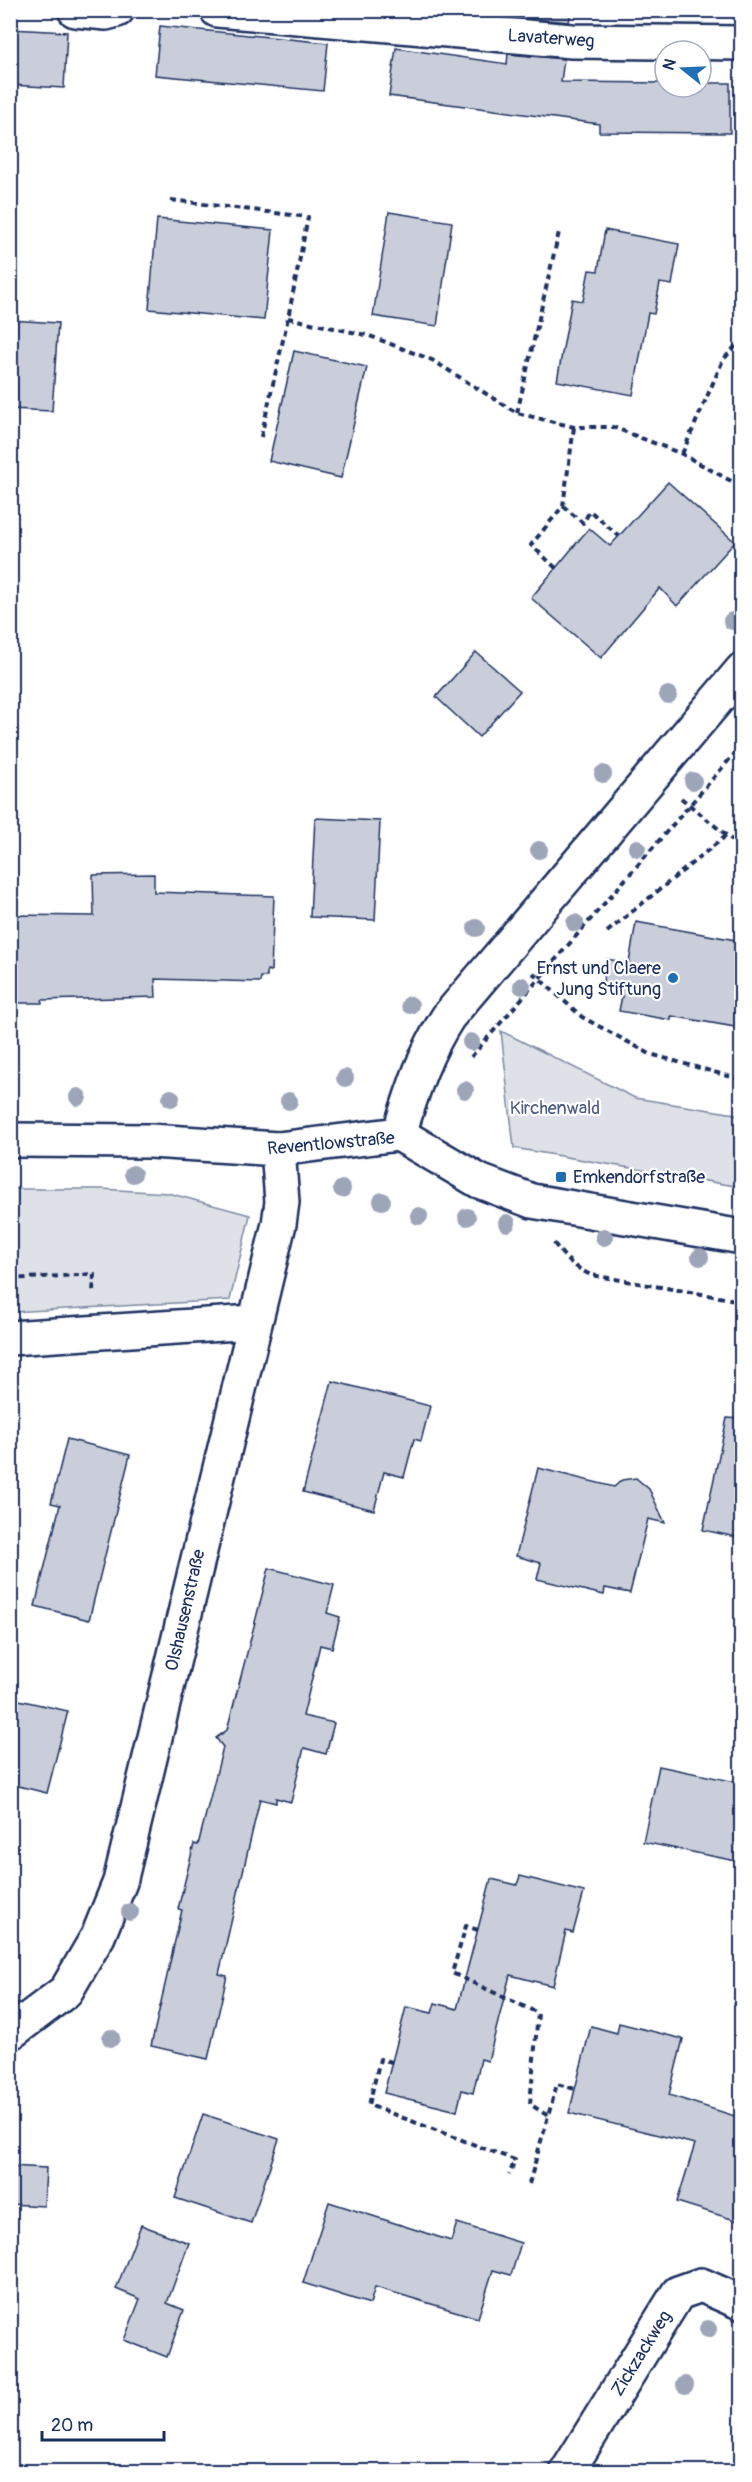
<svg xmlns="http://www.w3.org/2000/svg" width="752" height="2482" font-family="Pangolin,sans-serif">
<rect width="100%" height="100%" fill="#fff"/>
<filter id="ink" filterUnits="userSpaceOnUse"><feTurbulence type="fractalNoise" baseFrequency=".0167" numOctaves="2"/><feDisplacementMap in="SourceGraphic" scale="12" xChannelSelector="R" yChannelSelector="G"/><feConvolveMatrix kernelMatrix="1 2 1 2 8 2 1 2 1" color-interpolation-filters="sRGB"/></filter>
<g filter="url(#ink)">
<g fill="#dee1e7" stroke="#7c88a2" stroke-width="1.5">
<path d="M 501,1031 L 635,1098 L 741,1115 L 741,1187 L 514,1148 Z"/>
<path d="M 11,1189 L 101,1189 L 168,1193 L 250,1215 L 230,1300 L 11,1312 Z"/>
</g>
<g fill="#caceda" stroke="#1b2f5e" stroke-width="1.5">
<path d="M 512,10 L 571,10 L 569,22 L 511,17 Z"/>
<path d="M 160,26 L 328,43 L 323,91 L 155,75 Z"/>
<path d="M 10,29 L 67,32 L 64,88 L 10,85 Z"/>
<path d="M 396,48 L 507,64 L 508,54 L 564,59 L 561,82 L 665,83 L 665,87 L 701,87 L 701,83 L 730,83 L 730,133 L 599,132 L 599,124 L 389,96 Z"/>
<path d="M 389,212 L 452,222 L 437,326 L 373,316 Z"/>
<path d="M 157,219 L 273,230 L 264,320 L 149,309 Z"/>
<path d="M 605,230 L 679,244 L 672,285 L 660,283 L 654,314 L 648,313 L 633,395 L 557,381 L 572,299 L 583,301 L 589,270 L 598,271 Z"/>
<path d="M 10,320 L 58,323 L 52,411 L 10,409 Z"/>
<path d="M 294,351 L 367,367 L 341,478 L 269,461 Z"/>
<path d="M 668,482 L 735,542 L 677,606 L 660,588 L 601,658 L 531,598 L 589,528 L 610,546 Z"/>
<path d="M 476,652 L 520,691 L 479,737 L 436,697 Z"/>
<path d="M 315,818 L 380,821 L 375,920 L 310,917 Z"/>
<path d="M 154,874 L 154,892 L 274,896 L 271,971 L 267,970 L 267,977 L 261,977 L 260,982 L 155,979 L 156,997 L 42,1000 L 42,1003 L 10,1003 L 10,915 L 94,916 L 93,875 Z"/>
<path d="M 636,922 L 741,941 L 741,1028 L 671,1016 L 671,1020 L 619,1011 L 622,996 L 601,993 L 607,959 L 629,963 Z"/>
<path d="M 332,1381 L 430,1406 L 421,1441 L 414,1439 L 404,1477 L 384,1472 L 374,1510 L 303,1492 Z"/>
<path d="M 727,1418 L 741,1419 L 741,1538 L 703,1530 Z"/>
<path d="M 67,1439 L 130,1455 L 89,1620 L 35,1606 L 60,1505 L 51,1503 Z"/>
<path d="M 538,1468 L 614,1487 L 622,1480 L 636,1478 L 649,1489 L 665,1523 L 648,1519 L 630,1593 L 605,1588 L 604,1595 L 537,1579 L 541,1563 L 516,1556 Z"/>
<path d="M 269,1568 L 334,1585 L 327,1613 L 340,1617 L 332,1648 L 320,1645 L 303,1716 L 334,1723 L 326,1754 L 304,1748 L 291,1802 L 276,1798 L 276,1803 L 260,1799 L 219,1974 L 227,1976 L 208,2059 L 151,2046 L 182,1910 L 178,1909 L 194,1844 L 198,1845 L 223,1747 L 216,1738 L 227,1730 Z"/>
<path d="M 10,1698 L 68,1711 L 47,1793 L 10,1784 Z"/>
<path d="M 659,1766 L 741,1783 L 741,1862 L 643,1842 Z"/>
<path d="M 520,1876 L 584,1892 L 573,1933 L 566,1931 L 553,1986 L 510,1975 L 488,2061 L 481,2059 L 473,2093 L 462,2090 L 457,2111 L 384,2093 L 406,2007 L 432,2013 L 435,2003 L 457,2009 L 491,1879 L 517,1885 Z"/>
<path d="M 619,2023 L 683,2039 L 669,2095 L 741,2118 L 741,2222 L 677,2202 L 695,2144 L 569,2113 L 591,2026 L 617,2033 Z"/>
<path d="M 203,2114 L 279,2139 L 251,2223 L 175,2198 Z"/>
<path d="M 10,2166 L 46,2168 L 44,2206 L 10,2204 Z"/>
<path d="M 329,2202 L 451,2241 L 457,2223 L 521,2243 L 511,2275 L 493,2270 L 478,2318 L 375,2287 L 370,2304 L 303,2283 Z"/>
<path d="M 141,2225 L 189,2243 L 167,2303 L 184,2310 L 167,2357 L 124,2340 L 140,2299 L 116,2289 Z"/>
</g>
<g fill="none" stroke-linecap="round" stroke-linejoin="round">
<defs>
<g id="minor">
<path d="M 75,10 L 106,13 L 117,10"/>
<path d="M 217,10 L 572,41 L 742,43"/>
<path d="M 399,1134 C 413,1090 423,1056 448,1017 L 742,670"/>
<path d="M 10,1338 L 253,1322"/>
<path d="M 10,2033 L 66,1991 L 98,1936 L 120,1882 L 279,1224 L 282,1202 L 278,1149"/>
<path d="M 567,2472 L 678,2293 L 701,2285 L 742,2303"/>
</g>
<path id="tertiary" d="M 10,1140 L 150,1141 L 278,1149 L 399,1134 L 479,1181 L 532,1201 L 742,1237"/>
</defs>
<use href="#minor" stroke="#1b2f5e" stroke-width="38"/>
<use href="#tertiary" stroke="#1b2f5e" stroke-width="38"/>
<g stroke="#1b2f5e" stroke-width="4" stroke-dasharray="6 4.5" stroke-linecap="butt">
<path d="M 171,200 L 308,217 L 288,318 L 260,441"/>
<path d="M 288,318 L 370,336 L 432,360 L 517,413 L 574,427 L 613,427 L 682,454 L 742,487"/>
<path d="M 517,413 L 559,232"/>
<path d="M 682,454 L 723,360 L 742,339"/>
<path d="M 563,506 L 583,523 L 590,511 L 619,536"/>
<path d="M 556,568 L 531,545 L 563,506 L 574,427"/>
<path d="M 681,798 L 742,848"/>
<path d="M 607,932 L 727,835"/>
<path d="M 533,973 L 582,1017 L 650,1054 L 742,1080"/>
<path d="M 471,1057 L 742,745"/>
<path d="M 554,1243 C 564,1258 574,1267 591,1275 L 742,1301"/>
<path d="M 10,1279 L 94,1274 L 93,1294"/>
<path d="M 478,1930 L 466,1926 L 452,1973 L 538,2013 L 530,2104 L 548,2116"/>
<path d="M 392,2062 L 380,2059 L 369,2105 L 515,2160 L 509,2175"/>
<path d="M 529,2184 L 557,2084 L 575,2089"/>
</g>
<use href="#minor" stroke="#fff" stroke-width="33"/>
<use href="#tertiary" stroke="#fff" stroke-width="33"/>
</g>
<g fill="#9da5b9">
<circle cx="732" cy="621" r="9"/>
<circle cx="668" cy="695" r="9"/>
<circle cx="603" cy="774" r="9"/>
<circle cx="693" cy="781" r="9"/>
<circle cx="637" cy="848" r="9"/>
<circle cx="539" cy="850" r="9"/>
<circle cx="575" cy="923" r="9"/>
<circle cx="476" cy="928" r="9"/>
<circle cx="522" cy="986" r="9"/>
<circle cx="410" cy="1005" r="9"/>
<circle cx="471" cy="1042" r="9"/>
<circle cx="345" cy="1078" r="9"/>
<circle cx="465" cy="1090" r="9"/>
<circle cx="78" cy="1097" r="9"/>
<circle cx="171" cy="1098" r="9"/>
<circle cx="289" cy="1101" r="9"/>
<circle cx="133" cy="1174" r="9"/>
<circle cx="342" cy="1189" r="9"/>
<circle cx="382" cy="1201" r="9"/>
<circle cx="419" cy="1216" r="9"/>
<circle cx="467" cy="1217" r="9"/>
<circle cx="507" cy="1223" r="9"/>
<circle cx="604" cy="1237" r="9"/>
<circle cx="700" cy="1257" r="9"/>
<circle cx="130" cy="1912" r="9"/>
<circle cx="111" cy="2038" r="9"/>
<circle cx="708" cy="2329" r="9"/>
<circle cx="685" cy="2385" r="9"/>
</g>
</g>
<g fill="#1f6fb2" stroke="#fff" stroke-width="2">
<circle cx="673" cy="978" r="6"/>
<rect x="555" y="1171" width="12" height="12" rx="3"/>
</g>
<g text-anchor="middle" stroke-width="4.5" stroke-linejoin="round" paint-order="stroke">
<g font-size="18" fill="#1b2f5e" stroke="#fff">
<text transform="translate(551 38) rotate(4)" y="6">Lavaterweg</text>
<text transform="translate(331 1143) rotate(-5)" y="6">Reventlowstraße</text>
<text transform="translate(185 1610) rotate(-77)" y="6">Olshausenstraße</text>
<text transform="translate(641 2353) rotate(-58)" y="6">Zickzackweg</text>
</g>
<g font-size="18" fill="#1b2f5e" stroke="#fff" text-anchor="end">
<text x="661" y="974">Ernst und Claere<tspan x="661" dy="21">Jung Stiftung</tspan></text>
<text x="573" y="1183" text-anchor="start">Emkendorfstraße</text>
</g>
<g font-size="18" fill="#4c5c80" stroke="#fff">
<text x="555" y="1114">Kirchenwald</text>
</g>
</g>
<rect width="752" height="2482" fill="none" stroke="#fff" stroke-width="36"/>
<rect x="18" y="18" width="716" height="2446" fill="none" stroke="#1b2f5e" stroke-width="2" filter="url(#ink)"/>
<g transform="translate(683 69) rotate(288)"><circle r="28" fill="#ffffff" stroke="#a4acbf" stroke-width="1.5"/>
<path d="M0-4.5L10 22L0 15L-10 22Z" fill="#1f6fb2"/>
<text y="-9" font-size="16" font-weight="bold" text-anchor="middle" fill="#1b2f5e">N</text>
</g>
<path d="M42 2431v9h122v-9" fill="none" stroke="#1b2f5e" stroke-width="3"/>
<text x="51" y="2431" font-size="18" fill="#1b2f5e" stroke="#ffffff" stroke-width="4.5" paint-order="stroke">20 m</text>
</svg>
